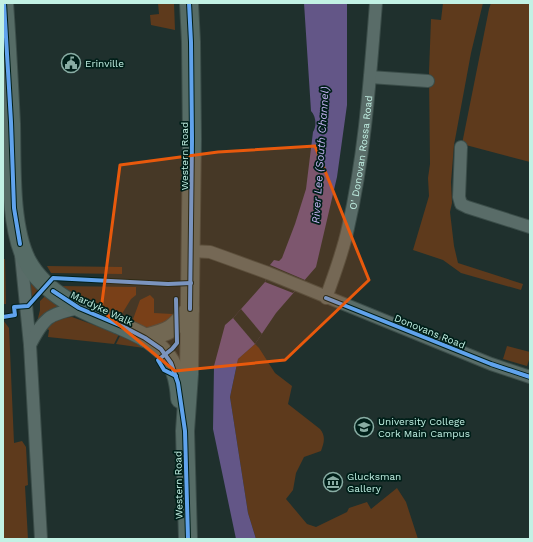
<svg xmlns="http://www.w3.org/2000/svg" width="533" height="542" font-family="'Work Sans',sans-serif">
<rect width="100%" height="100%" fill="#1f302d"/>
<g fill="#5e3a1c">
<path d="M 158,3 L 174,3 L 175,30 L 151,25 L 150,15 L 159,14 Z"/>
<path d="M 443,3 L 483,3 L 471,53 L 454,145 L 451,182 L 452,203 L 450,212 L 454,246 L 458,263 L 523,284 L 521,290 L 461,273 L 443,260 L 413,250 L 429,196 L 428,178 L 430,164 L 429,72 L 431,19 L 441,20 Z"/>
<path d="M 491,3 L 530,3 L 530,162 L 462,144 L 489,9 Z"/>
<path d="M 3,259 L 5,259 L 6,304 L 3,304 Z"/>
<path d="M 47,266 L 122,267 L 122,274 L 51,273 Z"/>
<path d="M 30,279 L 39,289 L 28,301 Z"/>
<path d="M 59,286 L 136,287 L 136,295 L 131,299 L 120,317 L 91,306 Z"/>
<path d="M 150,295 L 154,299 L 154,313 L 172,314 L 172,321 L 152,329 L 132,322 L 140,300 Z"/>
<path d="M 45,296 L 60,307 L 37,322 L 40,310 L 40,301 Z"/>
<path d="M 72,317 L 119,334 L 114,344 L 48,337 L 49,330 L 45,328 L 59,318 Z"/>
<path d="M 3,320 L 9,328 L 14,443 L 22,441 L 26,447 L 28,485 L 25,486 L 28,539 L 3,539 Z"/>
<path d="M 121,334 L 146,346 L 144,348 L 116,344 Z"/>
<path d="M 255,344 L 259,348 L 275,373 L 292,386 L 288,404 L 320,429 C 326,436 324,443 321,451 L 304,457 L 296,473 L 293,490 L 286,499 L 307,524 L 316,527 L 347,512 L 349,508 L 367,502 L 371,509 L 397,488 L 406,502 L 418,539 L 256,539 L 248,513 L 230,397 L 238,359 Z"/>
<path d="M 507,346 L 530,352 L 530,357 L 527,366 L 503,359 Z"/>
</g>
<path fill="#635687" d="M 304,3 L 347,3 L 347,105 L 337,177 L 316,267 L 276,313 L 255,344 L 238,359 L 230,397 L 248,513 L 256,539 L 236,539 L 213,429 L 214,366 L 225,325 L 233,318 L 265,282 L 270,265 L 274,260 L 279,261 L 282,258 L 295,224 L 306,189 L 313,132 C 317,126 316,116 311,111 Z"/>
<g fill="#1f302d">
<path d="M 270,265 L 305,280 L 293,293 L 265,282 Z"/>
<path d="M 241,309 L 262,334 L 255,344 L 233,318 Z"/>
</g>
<g fill="none" stroke-linecap="round" stroke-linejoin="round">
<defs>
<g id="minor">
<path d="M 370,77 L 428,81"/>
<path d="M 461,147 L 459,197 L 461,204 L 467,207 L 530,227"/>
<path d="M 191,251 L 210,252 L 224,257 L 268,273 L 491,364 L 530,377"/>
<path d="M 21,255 L 30,345 L 41,539"/>
<path id="s1" d="M 326,298 C 334,275 343,252 348,228 C 365,155 370,78 376,3"/>
<path d="M 30,345 C 44,318 48,314 79,308"/>
</g>
<g id="highway">
<path d="M 4,3 C 7,43 9,84 11,124 C 12,163 9,226 27,261 C 46,296 85,311 119,325 C 135,332 154,340 165,354 C 176,366 179,383 180,399"/>
<path d="M 145,338 C 171,331 173,330 190,309"/>
<path d="M 188,539 L 185,431 L 189,374 L 192,139 L 191,42 L 189,3"/>
</g>
</defs>
<use href="#minor" stroke="#3b4d49" stroke-width="14"/>
<use href="#highway" stroke="#3b4d49" stroke-width="20"/>
<use href="#minor" stroke="#596c68" stroke-width="12"/>
<use href="#highway" stroke="#566c66" stroke-width="18"/>
<defs>
<g id="cycleway">
<path d="M 4,3 L 11,122 L 14,208 L 20,244"/>
<path d="M 189,3 L 191,42 L 192,139 L 190,309"/>
<path d="M 53,291 L 79,308 L 124,327 L 145,338 L 161,349 L 171,363 L 178,383 L 185,431 L 188,539"/>
<path d="M 326,298 L 491,364 L 530,377"/>
<path d="M 176,299 L 177,343 L 172,349 L 158,360 L 164,370 L 176,376"/>
<path d="M 3,317 L 15,315 L 14,307 L 28,306 L 53,278 L 168,284 L 191,283"/>
</g>
</defs>
<use href="#cycleway" stroke="#001f19" stroke-width="6"/>
<use href="#cycleway" stroke="#60a3ed" stroke-width="4"/>
</g>
<path fill="#e8590c" fill-opacity="0.2" stroke="#e8590c" stroke-width="3" stroke-linejoin="round" d="M 315,146 L 369,280 L 285,360 L 175,371 L 101,310 L 120,165 L 218,152 Z"/>
<defs>
<symbol id="civic-ring" viewBox="-11 -11 22 22"><circle r="9.5" fill="#001f19" stroke="#89ada4" stroke-width="1.5"/><path d="M-.6-6.5H3V-4.5H.6V-3L4-1V1h2V6H-6V1h2V-1L-.6-3ZM-1.2 2.5V6h2.4V2.5Z" fill="#89ada4"/></symbol>
<symbol id="university-ring" viewBox="-11 -11 22 22"><circle r="9.5" fill="#001f19" stroke="#89ada4" stroke-width="1.5"/><path d="M0-5L7-2L0 1L-7-2ZM-4 1L0 2.5L4 1V4Q0 6-4 4Z" fill="#89ada4"/></symbol>
<symbol id="museum-ring" viewBox="-11 -11 22 22"><circle r="9.5" fill="#001f19" stroke="#89ada4" stroke-width="1.5"/><path d="M0-6L6-3V-2H-6V-3ZM-5-1h2V3h-2ZM-1-1h2V3h-2ZM3-1h2V3H3ZM-6 4H6V6H-6Z" fill="#89ada4"/></symbol>
</defs>
<g fill-rule="evenodd">
<use href="#civic-ring" x="60" y="52" width="22" height="22"/>
<use href="#university-ring" x="353" y="416" width="22" height="22"/>
<use href="#museum-ring" x="322" y="471" width="22" height="22"/>
</g>
<g text-anchor="middle" stroke-width="3.5" stroke-linejoin="round" paint-order="stroke">
<g font-size="10" fill="#c2f1e4" stroke="#001f19" text-anchor="start">
<text x="85" y="67">Erinville</text>
<text x="378" y="425">University College<tspan x="378" dy="12">Cork Main Campus</tspan></text>
<text x="347" y="480">Glucksman<tspan x="347" dy="12">Gallery</tspan></text>
</g>
<g font-size="10" fill="#c2f1e4" stroke="#001f19">
<text dy="4" stroke="none"><textPath href="#s1" startOffset="150">O' Donovan Rossa Road</textPath></text>
<text transform="translate(184 156) rotate(-90)" y="4">Western Road</text>
<text transform="translate(102 308) rotate(25)" y="4">Mardyke Walk</text>
<text transform="translate(430 331) rotate(22)" y="4">Donovans Road</text>
<text transform="translate(178 485) rotate(-91)" y="4">Western Road</text>
</g>
<g font-size="11" font-style="italic" fill="#c4b3f3" stroke="#001f19">
<text transform="translate(320 155) rotate(-86)" y="4">River Lee (South Channel)</text>
</g>
</g>
<rect width="533" height="542" fill="none" stroke="#c2f1e4" stroke-width="8"/>
</svg>
